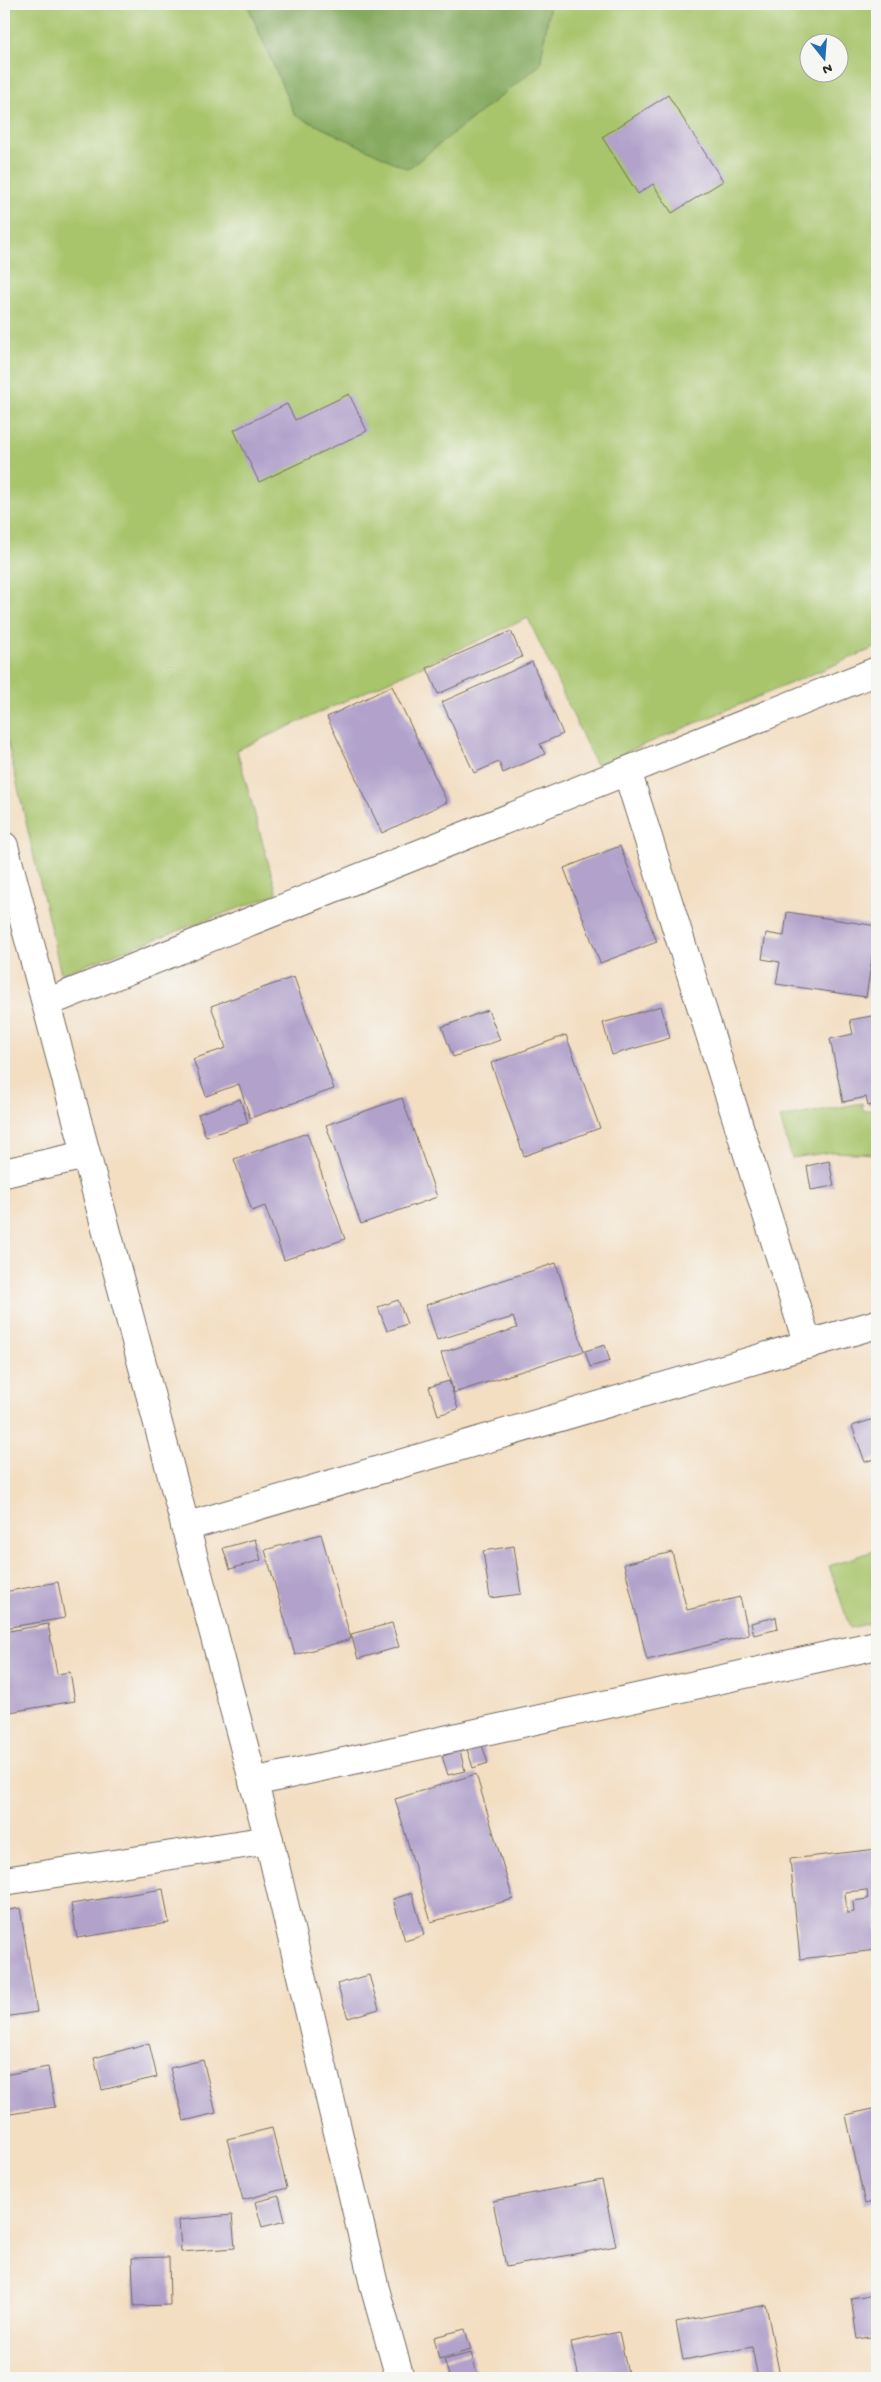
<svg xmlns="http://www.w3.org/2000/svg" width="881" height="2382" font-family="'Gochi Hand',sans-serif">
<rect width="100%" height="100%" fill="#f6f6f2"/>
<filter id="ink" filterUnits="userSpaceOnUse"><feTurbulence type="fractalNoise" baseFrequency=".02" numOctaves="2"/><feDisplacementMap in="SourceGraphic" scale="10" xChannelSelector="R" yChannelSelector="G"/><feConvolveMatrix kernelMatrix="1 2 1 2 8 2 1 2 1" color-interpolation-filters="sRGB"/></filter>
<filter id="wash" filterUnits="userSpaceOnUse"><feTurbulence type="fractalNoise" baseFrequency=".0096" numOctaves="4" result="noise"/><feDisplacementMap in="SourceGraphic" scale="20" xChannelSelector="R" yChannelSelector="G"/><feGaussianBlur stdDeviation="1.12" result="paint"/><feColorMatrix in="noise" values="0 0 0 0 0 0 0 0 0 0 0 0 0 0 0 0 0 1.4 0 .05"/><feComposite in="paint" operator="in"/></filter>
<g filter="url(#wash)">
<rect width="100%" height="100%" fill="#f3dec2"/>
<g fill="#a8c56c" stroke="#6a784c" fill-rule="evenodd">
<path d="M 4,4 L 247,4 L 295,115 L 540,65 L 550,4 L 877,4 L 877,647 L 596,765 L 528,618 L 237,750 L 277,894 L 61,974 L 4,727 ZM 808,42 L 838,42 L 838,72 L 808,72 Z"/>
<path d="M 862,1103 L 863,1111 L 877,1108 L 877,1154 L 831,1152 L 792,1158 L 780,1118 Z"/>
<path d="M 877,1550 L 877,1622 L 850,1628 L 829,1566 Z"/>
</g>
<path fill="#86aa60" stroke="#586a46" d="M 247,4 L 550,4 L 540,65 L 408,169 L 295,115 Z"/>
<g id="blocks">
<g fill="#b1a1cb" fill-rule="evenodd">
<path d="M 668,95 L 723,181 L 672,213 L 653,184 L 638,194 L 602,137 Z"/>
<path d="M 349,394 L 367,431 L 259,482 L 234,430 L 287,404 L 295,420 Z"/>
<path d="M 511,631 L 522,657 L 438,694 L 427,668 Z"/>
<path d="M 532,662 L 563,734 L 540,744 L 545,754 L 503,773 L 499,762 L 474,773 L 442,702 Z"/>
<path d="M 392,686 L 447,802 L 382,833 L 327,717 Z"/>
<path d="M 620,846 L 657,942 L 600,963 L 564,868 Z"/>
<path d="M 787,912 L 877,926 L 866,997 L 776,984 L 780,962 L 762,959 L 766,933 L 784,936 Z"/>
<path d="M 294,977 L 334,1089 L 250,1118 L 239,1084 L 206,1096 L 193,1059 L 226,1048 L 211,1006 Z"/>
<path d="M 661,1006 L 670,1038 L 612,1055 L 603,1023 Z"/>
<path d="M 488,1010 L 500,1040 L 453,1057 L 442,1027 Z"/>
<path d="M 877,1015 L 877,1104 L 868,1106 L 866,1097 L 843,1102 L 830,1039 L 853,1034 L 850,1020 Z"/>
<path d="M 566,1035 L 600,1128 L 524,1156 L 491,1063 Z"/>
<path d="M 402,1098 L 437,1197 L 361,1224 L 326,1125 Z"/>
<path d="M 240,1099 L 248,1123 L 206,1137 L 198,1114 Z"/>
<path d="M 307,1133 L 345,1239 L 284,1260 L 265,1206 L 252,1211 L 234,1159 Z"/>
<path d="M 829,1161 L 834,1186 L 811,1190 L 807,1166 Z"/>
<path d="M 556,1263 L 584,1351 L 454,1393 L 441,1353 L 517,1328 L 513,1317 L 437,1340 L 426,1305 Z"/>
<path d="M 398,1300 L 407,1324 L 387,1331 L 378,1307 Z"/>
<path d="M 605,1345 L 610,1361 L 590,1367 L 585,1351 Z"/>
<path d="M 449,1381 L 458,1409 L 438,1415 L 429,1387 Z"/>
<path d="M 877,1418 L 877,1458 L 865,1462 L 852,1426 Z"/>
<path d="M 321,1534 L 351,1639 L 295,1655 L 265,1550 Z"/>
<path d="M 255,1539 L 261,1560 L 230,1569 L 223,1548 Z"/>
<path d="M 514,1546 L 521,1594 L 490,1598 L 483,1551 Z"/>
<path d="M 672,1552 L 687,1610 L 740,1597 L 749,1635 L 647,1660 L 624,1564 Z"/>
<path d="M 58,1582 L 65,1618 L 4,1628 L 4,1592 Z"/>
<path d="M 776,1617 L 778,1629 L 754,1635 L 751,1623 Z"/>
<path d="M 392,1623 L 399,1647 L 358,1659 L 351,1634 Z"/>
<path d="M 48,1624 L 57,1674 L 70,1672 L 75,1701 L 4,1713 L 4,1632 Z"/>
<path d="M 482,1745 L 488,1763 L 473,1768 L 467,1749 Z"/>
<path d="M 460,1751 L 465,1771 L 448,1775 L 442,1756 Z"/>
<path d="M 476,1774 L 513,1899 L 431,1922 L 395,1799 Z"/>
<path d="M 877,1849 L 877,1950 L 800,1959 L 790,1859 ZM 867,1890 L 868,1899 L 853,1901 L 854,1912 L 847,1913 L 845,1892 Z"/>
<path d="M 163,1889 L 169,1923 L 77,1938 L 71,1904 Z"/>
<path d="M 412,1893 L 424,1935 L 405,1941 L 393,1899 Z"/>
<path d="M 20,1908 L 37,2012 L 4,2017 L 4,1911 Z"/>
<path d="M 369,1975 L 379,2009 L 348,2018 L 337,1984 Z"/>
<path d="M 149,2043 L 157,2077 L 102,2090 L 94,2058 Z"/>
<path d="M 203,2060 L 216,2113 L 184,2121 L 170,2068 Z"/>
<path d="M 48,2067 L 55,2107 L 4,2115 L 4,2075 Z"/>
<path d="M 877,2108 L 877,2201 L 865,2204 L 846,2115 Z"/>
<path d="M 272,2128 L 287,2188 L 243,2200 L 227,2139 Z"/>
<path d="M 602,2180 L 616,2246 L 506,2267 L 493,2201 Z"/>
<path d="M 279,2196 L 285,2221 L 262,2227 L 255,2202 Z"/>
<path d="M 232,2215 L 235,2248 L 181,2252 L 179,2220 Z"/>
<path d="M 169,2257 L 170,2305 L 134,2306 L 132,2258 Z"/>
<path d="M 877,2294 L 877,2336 L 857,2339 L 851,2298 Z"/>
<path d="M 766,2305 L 780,2376 L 758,2378 L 752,2347 L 683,2360 L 676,2322 Z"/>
<path d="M 465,2329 L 471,2350 L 439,2359 L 434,2337 Z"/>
<path d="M 619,2332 L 629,2378 L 579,2378 L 571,2342 Z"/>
<path d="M 471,2353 L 478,2378 L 450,2378 L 444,2360 Z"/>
</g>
</g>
</g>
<g filter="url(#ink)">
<use href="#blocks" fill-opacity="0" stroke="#716a60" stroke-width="1"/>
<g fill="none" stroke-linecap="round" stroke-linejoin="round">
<defs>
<g id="street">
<path d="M 627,771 L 808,1345"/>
<path d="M 46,1003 L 877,671"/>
<path d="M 4,1173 L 86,1155"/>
<path d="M 185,1527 L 877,1324"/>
<path d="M 253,1782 L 877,1645"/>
<path d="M 4,1881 L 269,1840"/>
</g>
<path id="secondary" d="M 4,846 L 269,1840 L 375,2289 L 400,2378"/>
</defs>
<use href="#street" stroke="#716a60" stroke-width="30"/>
<use href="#secondary" stroke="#716a60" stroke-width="30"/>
<use href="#street" stroke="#fff" stroke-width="28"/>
<use href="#secondary" stroke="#fff" stroke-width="28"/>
</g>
</g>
<rect width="881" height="2382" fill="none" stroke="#f6f6f2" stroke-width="20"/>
<g transform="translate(824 58) rotate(163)"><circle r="24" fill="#f6f6f2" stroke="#a5a5a2"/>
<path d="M0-4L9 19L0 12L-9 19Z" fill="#1f6fb2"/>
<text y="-8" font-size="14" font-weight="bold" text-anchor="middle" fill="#2b2b2b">N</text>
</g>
</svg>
